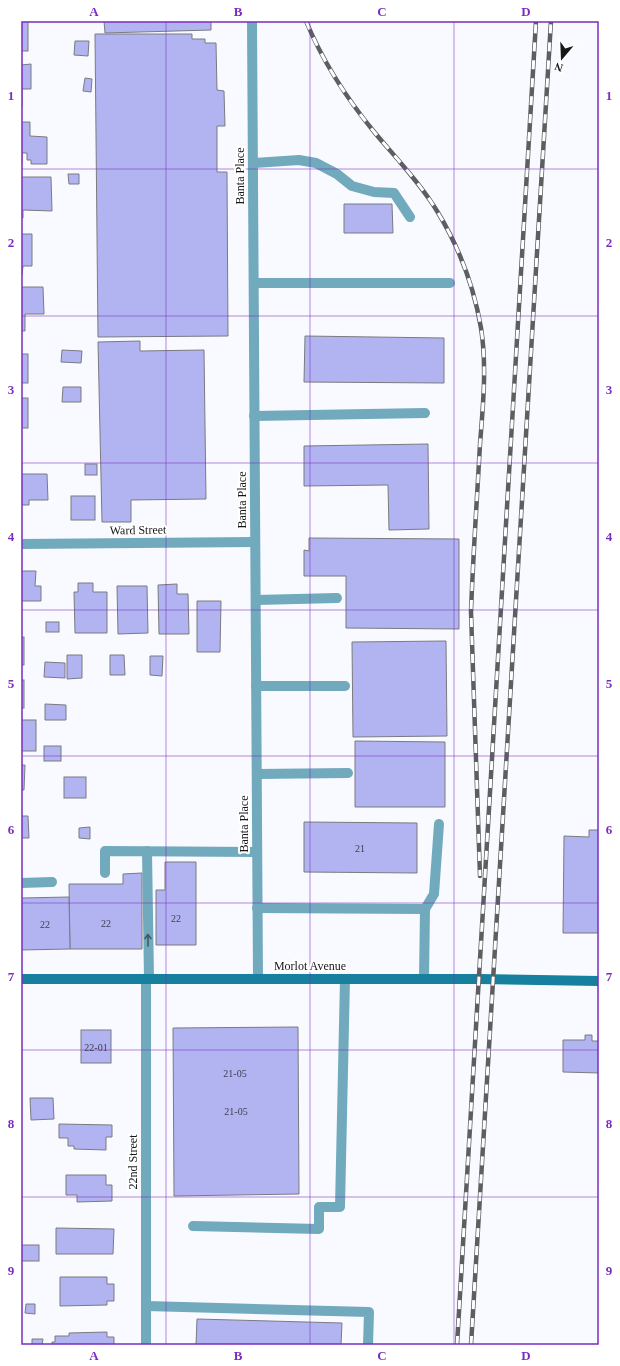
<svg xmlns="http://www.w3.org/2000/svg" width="620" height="1366" font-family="'Times New Roman',serif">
<rect width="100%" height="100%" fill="#f9faff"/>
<g fill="#b1b4f0" stroke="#7a7b80">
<rect x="21" y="21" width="7" height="30"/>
<path d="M 104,21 L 211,21 L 211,30 L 105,33 Z"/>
<path d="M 95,34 L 192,34 L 192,39 L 205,39 L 205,43 L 216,43 L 217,90 L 224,91 L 225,126 L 217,126 L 217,172 L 227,172 L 228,336 L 98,337 Z"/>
<path d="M 75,41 L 89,41 L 88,56 L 74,55 Z"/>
<path d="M 31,64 L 31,89 L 22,89 L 22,107 L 21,107 L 21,65 Z"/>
<path d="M 85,78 L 92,79 L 91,92 L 83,91 Z"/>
<path d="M 21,122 L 30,122 L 30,136 L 47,137 L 47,164 L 31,164 L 31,160 L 27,160 L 27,153 L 22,153 L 22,164 L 21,164 Z"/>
<path d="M 68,174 L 79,174 L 79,184 L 69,184 Z"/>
<path d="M 21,177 L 51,177 L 52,211 L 23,210 L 23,218 L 21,218 Z"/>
<path d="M 344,204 L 392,204 L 393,233 L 344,233 Z"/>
<path d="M 21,234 L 32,234 L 32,266 L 23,266 L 22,275 L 21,275 Z"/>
<path d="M 21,287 L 43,287 L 44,314 L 25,314 L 25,331 L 21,331 Z"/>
<path d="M 305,336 L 444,338 L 444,383 L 304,382 Z"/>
<path d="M 140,341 L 140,351 L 204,350 L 206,499 L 131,500 L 131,522 L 102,522 L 98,342 Z"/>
<path d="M 62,350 L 82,351 L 81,363 L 61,362 Z"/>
<rect x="21" y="354" width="7" height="29"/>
<path d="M 63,387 L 81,387 L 81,402 L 62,402 Z"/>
<rect x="21" y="398" width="7" height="30"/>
<path d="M 428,444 L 429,529 L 389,530 L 388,485 L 304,486 L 304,446 Z"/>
<rect x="85" y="464" width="12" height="11"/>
<path d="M 21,474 L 47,474 L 48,500 L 29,500 L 29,505 L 21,505 Z"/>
<rect x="71" y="496" width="24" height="24"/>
<path d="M 309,538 L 459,539 L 459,629 L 346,628 L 346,576 L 304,576 L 304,550 L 309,551 Z"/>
<path d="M 21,571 L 36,571 L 35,586 L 41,586 L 41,601 L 21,601 Z"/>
<path d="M 78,583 L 93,583 L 93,592 L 107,592 L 107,633 L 75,633 L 74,592 L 78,592 Z"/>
<path d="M 177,584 L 177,594 L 188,594 L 189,634 L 159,634 L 158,585 Z"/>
<path d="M 117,586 L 147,586 L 148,633 L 118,634 Z"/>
<path d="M 197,601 L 221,601 L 220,652 L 197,652 Z"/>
<rect x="46" y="622" width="13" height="10"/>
<rect x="21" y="637" width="3" height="28"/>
<path d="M 446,641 L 447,736 L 353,737 L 352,642 Z"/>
<path d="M 67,655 L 82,655 L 82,678 L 67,679 Z"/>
<path d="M 110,655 L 124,655 L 125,675 L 110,675 Z"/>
<path d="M 150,656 L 163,656 L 162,676 L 150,675 Z"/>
<path d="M 45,662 L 65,663 L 65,678 L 44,677 Z"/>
<rect x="21" y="680" width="3" height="28"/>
<path d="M 45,704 L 66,705 L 66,720 L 45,720 Z"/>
<rect x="21" y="720" width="15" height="31"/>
<path d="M 355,741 L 445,742 L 445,807 L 355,807 Z"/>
<rect x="44" y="746" width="17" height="15"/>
<path d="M 21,765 L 25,765 L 24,790 L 21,790 Z"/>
<rect x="64" y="777" width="22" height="21"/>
<path d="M 21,816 L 28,816 L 29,838 L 21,838 Z"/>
<path d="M 304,822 L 417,823 L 417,873 L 304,872 Z"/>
<path d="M 90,827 L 90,839 L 79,838 L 79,828 Z"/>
<path d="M 589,830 L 599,830 L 599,933 L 563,933 L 564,836 L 589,837 Z"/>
<path d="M 165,862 L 196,862 L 196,945 L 156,945 L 156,890 L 165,890 Z"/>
<path d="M 142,873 L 142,949 L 70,949 L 69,884 L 123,884 L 123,874 Z"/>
<path d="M 69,897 L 70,949 L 21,950 L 21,898 Z"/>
<path d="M 298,1027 L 299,1194 L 174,1196 L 173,1028 Z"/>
<rect x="81" y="1030" width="30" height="33"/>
<path d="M 585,1035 L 592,1035 L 592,1041 L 599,1041 L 599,1073 L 563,1072 L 563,1040 L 585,1040 Z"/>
<path d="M 30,1098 L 53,1098 L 54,1119 L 31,1120 Z"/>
<path d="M 59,1124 L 112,1125 L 112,1137 L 106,1137 L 106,1150 L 74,1149 L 74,1146 L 68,1146 L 68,1138 L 59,1138 Z"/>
<path d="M 66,1175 L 106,1175 L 106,1185 L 112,1185 L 112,1201 L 77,1202 L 77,1195 L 66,1195 Z"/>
<path d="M 56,1228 L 114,1229 L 113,1254 L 56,1254 Z"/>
<rect x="21" y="1245" width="18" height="16"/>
<path d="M 60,1277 L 107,1277 L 107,1284 L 114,1284 L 114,1301 L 107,1301 L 107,1305 L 60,1306 Z"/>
<path d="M 26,1304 L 35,1304 L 35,1314 L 25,1313 Z"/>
<path d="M 197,1319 L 342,1323 L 341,1345 L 196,1345 Z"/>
<path d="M 107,1332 L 107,1337 L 114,1337 L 114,1345 L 52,1345 L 52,1342 L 55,1342 L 55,1336 L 69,1336 L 69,1333 Z"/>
<path d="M 32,1339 L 43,1339 L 42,1345 L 32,1345 Z"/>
</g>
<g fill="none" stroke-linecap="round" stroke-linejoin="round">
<g stroke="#71a9bd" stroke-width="10">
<path d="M 253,163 L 299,160 L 316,163 L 337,174 L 352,186 L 374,192 L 394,193 L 410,217"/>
<path d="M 254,283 L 450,283"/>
<path d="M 254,416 L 425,413"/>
<path d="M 256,600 L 337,598"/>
<path d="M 256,686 L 345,686"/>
<path d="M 257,774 L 348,773"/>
<path d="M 147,851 L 149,979"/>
<path d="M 105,873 L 105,851 L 257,852"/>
<path d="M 21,883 L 52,882"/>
<path d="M 257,908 L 425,909 L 424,979"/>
<path d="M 425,909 L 434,894 L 439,824"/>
<path d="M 193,1226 L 319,1229 L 319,1207 L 340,1207 L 345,979"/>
<path d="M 146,1306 L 369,1312 L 368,1345"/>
</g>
<g stroke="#71a9bd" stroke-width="10">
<path d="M 252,21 L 258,979"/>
<path d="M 21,544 L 255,542"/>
<path d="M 146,979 L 146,1345"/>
</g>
<path stroke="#16809e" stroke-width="10" d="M 21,979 L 479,979 L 599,981"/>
<defs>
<g id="rail">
<path d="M 306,21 C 323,62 347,99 375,133 C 396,158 420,183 437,211 C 459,247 474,287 481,328 C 487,366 483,406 480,444 C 477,500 473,556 471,612 L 480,876"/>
<path d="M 457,1345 L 536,21"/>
<path d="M 471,1345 L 551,21"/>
</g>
</defs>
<use href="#rail" stroke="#5e5e61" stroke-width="4.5"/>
<use href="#rail" stroke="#fff" stroke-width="3" stroke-dasharray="9" stroke-linecap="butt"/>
</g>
<defs><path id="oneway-shaft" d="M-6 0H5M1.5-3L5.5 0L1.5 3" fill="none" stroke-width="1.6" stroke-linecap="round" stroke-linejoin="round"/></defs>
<use stroke="#3f5963" href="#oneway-shaft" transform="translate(148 940) rotate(-91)"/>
<path fill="none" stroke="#7b2cbf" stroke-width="1" stroke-opacity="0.55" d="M 166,21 L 166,1345M 310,21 L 310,1345M 454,21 L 454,1345M 21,169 L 599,169M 21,316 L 599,316M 21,463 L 599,463M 21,610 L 599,610M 21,756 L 599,756M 21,903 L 599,903M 21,1050 L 599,1050M 21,1197 L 599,1197"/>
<g text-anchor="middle" stroke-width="4" stroke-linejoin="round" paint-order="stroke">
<g font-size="10" fill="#3e3e4f">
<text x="360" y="852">21</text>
<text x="176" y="922">22</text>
<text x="106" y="927">22</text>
<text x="45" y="928">22</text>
<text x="96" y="1051">22-01</text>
<text x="235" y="1077">21-05</text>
<text x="236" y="1115">21-05</text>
</g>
<g font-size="12" fill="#171719" stroke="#fff">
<text transform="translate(240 176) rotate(-90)" y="4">Banta Place</text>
<text transform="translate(242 500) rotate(-90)" y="4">Banta Place</text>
<text transform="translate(138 530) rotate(-1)" y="4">Ward Street</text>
<text transform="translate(244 824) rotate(-90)" y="4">Banta Place</text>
<text x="310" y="970">Morlot Avenue</text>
<text transform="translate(133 1162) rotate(-90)" y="4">22nd Street</text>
</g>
</g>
<rect width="620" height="1366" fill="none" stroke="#ffffff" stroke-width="44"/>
<g transform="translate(562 58) rotate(199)" stroke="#ffffff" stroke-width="3" paint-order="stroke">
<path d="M0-3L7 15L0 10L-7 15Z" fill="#171719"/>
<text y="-6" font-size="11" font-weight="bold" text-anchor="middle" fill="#171719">N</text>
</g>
<rect x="22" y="22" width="576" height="1322" fill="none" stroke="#7b2cbf" stroke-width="1.5"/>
<g font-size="13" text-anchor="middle" font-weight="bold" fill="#7b2cbf">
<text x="94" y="16">A</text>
<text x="238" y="16">B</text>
<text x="382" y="16">C</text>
<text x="526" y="16">D</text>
<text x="11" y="100">1</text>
<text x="609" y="100">1</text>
<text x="11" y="247">2</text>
<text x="609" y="247">2</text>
<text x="11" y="394">3</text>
<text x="609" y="394">3</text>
<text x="11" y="541">4</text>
<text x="609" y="541">4</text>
<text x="11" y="688">5</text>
<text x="609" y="688">5</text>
<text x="11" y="834">6</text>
<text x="609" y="834">6</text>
<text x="11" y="981">7</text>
<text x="609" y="981">7</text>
<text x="11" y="1128">8</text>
<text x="609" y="1128">8</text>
<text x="11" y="1275">9</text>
<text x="609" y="1275">9</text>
<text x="94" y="1360">A</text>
<text x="238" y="1360">B</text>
<text x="382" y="1360">C</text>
<text x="526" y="1360">D</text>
</g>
</svg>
